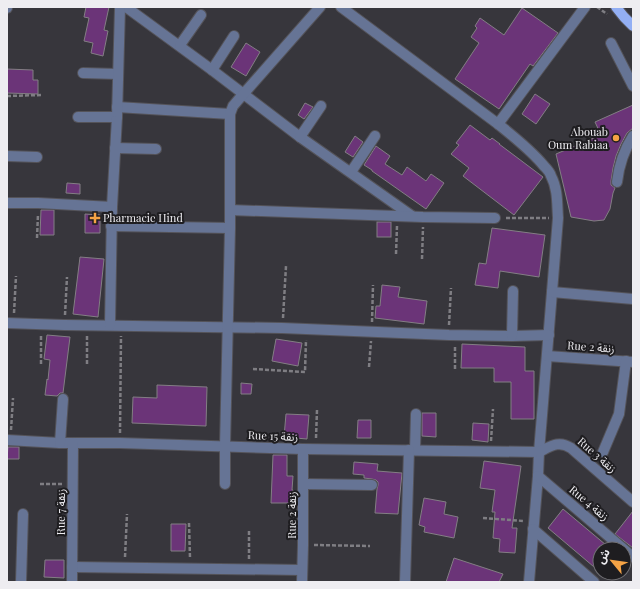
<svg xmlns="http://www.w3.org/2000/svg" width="640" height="589" font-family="'Playfair Display','Noto Sans Arabic',serif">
<rect width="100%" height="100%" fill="#37363c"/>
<g fill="#6b3478" stroke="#837e84">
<path d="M 86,7 L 109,7 L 104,30 L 108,31 L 103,56 L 91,53 L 93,43 L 84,41 L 89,18 L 84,17 Z"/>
<path d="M 522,8 L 558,33 L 533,66 L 530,64 L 499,109 L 455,79 L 479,43 L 471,37 L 477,28 L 475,26 L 480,18 L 504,35 Z"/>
<path d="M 246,43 L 260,52 L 246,76 L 231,67 Z"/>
<path d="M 7,69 L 33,70 L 33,80 L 38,80 L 38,94 L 7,93 Z"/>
<path d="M 535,94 L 550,104 L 536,124 L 522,114 Z"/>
<path d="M 305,103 L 313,107 L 304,119 L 298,115 Z"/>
<path d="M 633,105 L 633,128 L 627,133 L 621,144 L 616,156 L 613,168 L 611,181 L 611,185 L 615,188 L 613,193 L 610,209 L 604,220 L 594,221 L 571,217 L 556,154 L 601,135 L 595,122 Z"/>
<path d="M 470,125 L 490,140 L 492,138 L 500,144 L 499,144 L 543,177 L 514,215 L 463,176 L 469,168 L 451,154 L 459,145 L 456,143 Z"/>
<path d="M 355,136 L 363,142 L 353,157 L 345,152 Z"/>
<path d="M 376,146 L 390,156 L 385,164 L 402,175 L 407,167 L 426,181 L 431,174 L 444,183 L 426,209 L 372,171 L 372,170 L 364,165 Z"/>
<path d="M 67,183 L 80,184 L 80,194 L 66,193 Z"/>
<path d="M 41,210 L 54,210 L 54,235 L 40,235 Z"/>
<path d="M 85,214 L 100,215 L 100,233 L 85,233 Z"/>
<rect x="377" y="222" width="14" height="15"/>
<path d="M 492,228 L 545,235 L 539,277 L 500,271 L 498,288 L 475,285 L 479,263 L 486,264 Z"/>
<path d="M 80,257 L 104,259 L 98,317 L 73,314 Z"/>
<path d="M 382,285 L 400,287 L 398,297 L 427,301 L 424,324 L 375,318 L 376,306 L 380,306 Z"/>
<path d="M 47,335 L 70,337 L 63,393 L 60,393 L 57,396 L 45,395 L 47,379 L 48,380 L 50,360 L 44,359 Z"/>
<path d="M 276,339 L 302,343 L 298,366 L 272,361 Z"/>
<path d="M 462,344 L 525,347 L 525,371 L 534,371 L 534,419 L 511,419 L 511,382 L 494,382 L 494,368 L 461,368 Z"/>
<path d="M 241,383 L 252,384 L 251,394 L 241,394 Z"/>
<path d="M 157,385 L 207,387 L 206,426 L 132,423 L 133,397 L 157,398 Z"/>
<path d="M 422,413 L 436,413 L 436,437 L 422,436 Z"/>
<path d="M 286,414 L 309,415 L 307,439 L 284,437 Z"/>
<path d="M 358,420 L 371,420 L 371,438 L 357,438 Z"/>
<path d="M 473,423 L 489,424 L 488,442 L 472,440 Z"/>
<path d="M 8,447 L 19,447 L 19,459 L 7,459 Z"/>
<path d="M 273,455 L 287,455 L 287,476 L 293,476 L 292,490 L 293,490 L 293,503 L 271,503 Z"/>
<path d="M 484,461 L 521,466 L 512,528 L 517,528 L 515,553 L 499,552 L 500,539 L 493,538 L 495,512 L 492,512 L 495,490 L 480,488 Z"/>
<path d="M 354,462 L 378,464 L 377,471 L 402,473 L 398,514 L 375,513 L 377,489 L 378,485 L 378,482 L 376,480 L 372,479 L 364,478 L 364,475 L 353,474 Z"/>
<path d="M 424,498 L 446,502 L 444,514 L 458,517 L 454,538 L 424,532 L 425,527 L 419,525 Z"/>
<path d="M 563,509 L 606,545 L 608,544 L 614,549 L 600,549 L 600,572 L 548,528 Z"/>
<path d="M 633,511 L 633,548 L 615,534 Z"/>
<path d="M 171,524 L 186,524 L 185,551 L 171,551 Z"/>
<path d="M 454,558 L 503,574 L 499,582 L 446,582 Z"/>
<path d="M 45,560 L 64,560 L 64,578 L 44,577 Z"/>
</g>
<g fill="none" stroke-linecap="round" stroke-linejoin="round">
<defs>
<g id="minor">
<path d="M 126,7 L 212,70 L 300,137 L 412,216"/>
<path d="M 341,7 L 498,124 C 514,137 531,150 544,166 C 547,169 550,172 551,176 C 558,189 557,204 558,218 L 539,452 L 538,476 L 529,582"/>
<path d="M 7,8 L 7,7"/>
<path d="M 611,43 L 633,86"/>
<path d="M 180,45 L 201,15"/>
<path d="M 212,70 L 234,36"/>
<path d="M 83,73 L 118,74"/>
<path d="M 117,107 L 230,114"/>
<path d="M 78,117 L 117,117"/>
<path d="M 498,124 L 585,7"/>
<path d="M 300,137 L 321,106"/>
<path d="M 115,148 L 156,149"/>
<path d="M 7,156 L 37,157"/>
<path d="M 351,172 L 375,136"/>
<path d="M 617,182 C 619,165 624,150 633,136"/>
<path d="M 7,203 L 38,203 L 112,207"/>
<path d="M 230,210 L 423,217 L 495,218"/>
<path d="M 111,226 L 230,228"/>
<path d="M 552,292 L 633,299"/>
<path d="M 7,323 L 64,325 L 282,328 L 449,335 L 512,336 L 549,335"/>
<path d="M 110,325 L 112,207 L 117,117 L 120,7"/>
<path d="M 512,336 L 513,291"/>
<path d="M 547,356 L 633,362"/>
<path d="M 7,440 L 60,443 L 120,443 L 303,449 L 539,452 C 551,446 559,440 571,448 L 633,502"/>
<path d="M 60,443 L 63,399"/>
<path d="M 415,450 L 416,414"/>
<path d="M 603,452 L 619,414 L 626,361"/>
<path d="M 538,476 L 633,557"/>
<path d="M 225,484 L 225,446 L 230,228 L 230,114 L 233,106 L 239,99 L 320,7"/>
<path d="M 304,484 L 372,485"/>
<path d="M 533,529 L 594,582"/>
<path d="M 72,567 L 302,570"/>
<path d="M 21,582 L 23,514"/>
<path d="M 72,582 L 73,443"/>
<path d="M 302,582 L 303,545 L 303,449"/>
<path d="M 405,582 L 409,450"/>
</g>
<path id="major" d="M 616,7 L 624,17 L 633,26"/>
</defs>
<use href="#minor" stroke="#545359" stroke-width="12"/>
<use href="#major" stroke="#545359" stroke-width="12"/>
<g stroke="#7f7e83" stroke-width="2.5" stroke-dasharray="4 2" stroke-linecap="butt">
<path d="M 597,7 L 607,14"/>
<path d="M 7,96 L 42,95"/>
<path d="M 506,218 L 549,218"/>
<path d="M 37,238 L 38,214"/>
<path d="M 396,254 L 397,226"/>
<path d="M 422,259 L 423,227"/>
<path d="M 14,313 L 16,276"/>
<path d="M 65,315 L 67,277"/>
<path d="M 283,318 L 286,266"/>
<path d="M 372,322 L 373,285"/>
<path d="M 449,325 L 451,288"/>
<path d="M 41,364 L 41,335"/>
<path d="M 87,364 L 87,335"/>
<path d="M 369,367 L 371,341"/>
<path d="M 253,369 L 305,372 L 306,340"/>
<path d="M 455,369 L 455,346"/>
<path d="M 11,430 L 13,398"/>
<path d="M 120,433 L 121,336"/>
<path d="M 316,438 L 317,410"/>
<path d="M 491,441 L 493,409"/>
<path d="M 40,484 L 63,484"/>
<path d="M 483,518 L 524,521"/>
<path d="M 189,523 L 190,558"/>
<path d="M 314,545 L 370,546"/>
<path d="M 125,557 L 127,514"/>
<path d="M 249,559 L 249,530"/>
</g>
<use href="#minor" stroke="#667495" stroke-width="10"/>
<use href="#major" stroke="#93aff4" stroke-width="10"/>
</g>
<g fill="#f5a345" stroke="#1e1d20" stroke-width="1.5">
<circle cx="616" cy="138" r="4"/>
<path d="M93 212h4v4h4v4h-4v4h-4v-4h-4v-4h4z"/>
</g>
<g text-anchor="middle" stroke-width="4" stroke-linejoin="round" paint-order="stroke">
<g font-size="11" fill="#eeedf1" stroke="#1e1d20" text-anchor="end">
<text x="608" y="136">Abouab<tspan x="608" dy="13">Oum Rabiaa</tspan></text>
<text x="103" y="222" text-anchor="start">Pharmacie Hind</text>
</g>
<g font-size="11" fill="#eeedf1" stroke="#1e1d20">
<text transform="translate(591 347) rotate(4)" y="4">Rue 2 زنقة</text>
<text transform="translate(273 436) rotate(2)" y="4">Rue 15 زنقة</text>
<text transform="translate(597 455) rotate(41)" y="4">Rue 3 زنقة</text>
<text transform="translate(589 503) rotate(40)" y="4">Rue 4 زنقة</text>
<text transform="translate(61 512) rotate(-90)" y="4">Rue 7 زنقة</text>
<text transform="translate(292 515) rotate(-90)" y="4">Rue 2 زنقة</text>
</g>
</g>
<rect width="640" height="589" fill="none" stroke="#eeedf1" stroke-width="16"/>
<g transform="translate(612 561) rotate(299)"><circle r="19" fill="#1e1d20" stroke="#717074"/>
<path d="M0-3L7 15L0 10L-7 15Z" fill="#f5a345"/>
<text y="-6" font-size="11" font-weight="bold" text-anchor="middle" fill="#eeedf1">ش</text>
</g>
</svg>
